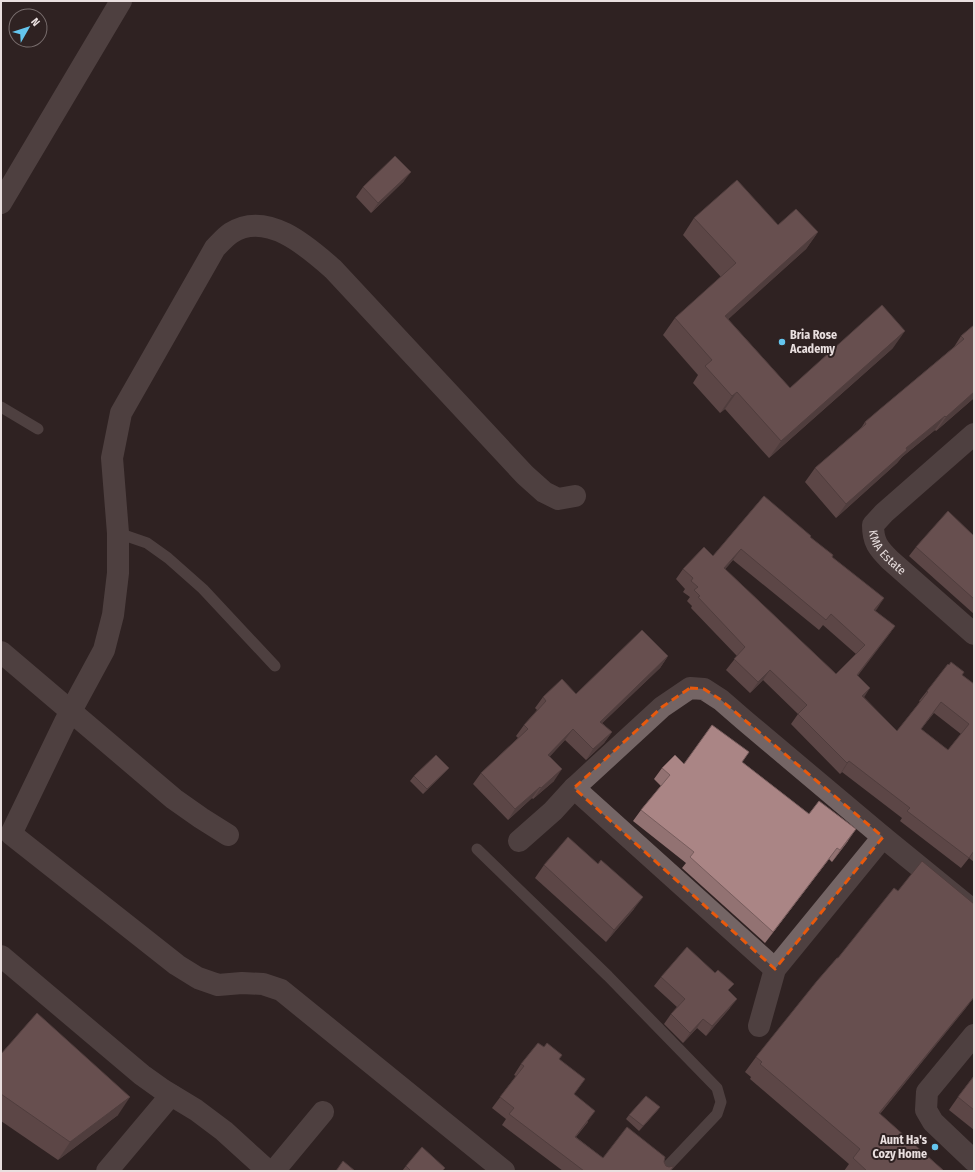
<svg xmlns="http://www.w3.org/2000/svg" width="975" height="1172" font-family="'Fira Sans Condensed',sans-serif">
<rect width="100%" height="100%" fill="#2f2222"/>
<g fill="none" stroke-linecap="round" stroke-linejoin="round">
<g stroke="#746565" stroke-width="11">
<path d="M 1,407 L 38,429"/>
<path d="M 118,533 L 147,543 L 168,558 L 203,589 L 275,666"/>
<path d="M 477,849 L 608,976 L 717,1088 L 721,1102 L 717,1114 L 663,1171"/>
</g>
<g stroke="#746565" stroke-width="22">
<path d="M 1,203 L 121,1"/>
<path id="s1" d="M 974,434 L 884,513 L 873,525 C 873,542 878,548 890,560 L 974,634"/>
<path d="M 1,652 L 174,799 L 201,818 L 228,835"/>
<path d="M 519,841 L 553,811 L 574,788"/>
<path d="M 1,956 L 142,1075 L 163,1090 L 196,1110 L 224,1131 L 268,1171"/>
<path d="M 775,969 L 574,788 L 662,707 L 690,688 L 704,689 L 721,700 L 744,720 L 883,837 L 974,911"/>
<path d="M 759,1026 L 775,969 L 883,837"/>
<path d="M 974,1035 L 927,1092 L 926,1110 L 933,1122 L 974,1161"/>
<path d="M 107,1171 L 171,1095"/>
<path d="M 274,1171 L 323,1112"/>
<path d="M 504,1171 L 281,990 L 263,984 L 242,983 L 218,985 L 198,978 L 177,965 L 11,834 L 65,722 L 104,650 L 113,615 L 118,573 L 118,533 L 112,458 L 121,413 L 215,248 C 220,243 225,237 231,233 C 267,210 308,247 333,269 L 525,475 L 544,492 L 558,499 L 575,496"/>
</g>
</g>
<g fill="#927272" fill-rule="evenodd">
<path d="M 404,181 L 371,213 L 356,197 L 363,187 Z"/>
<path d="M 694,218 L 778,225 L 818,232 L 806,249 L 728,319 L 790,388 L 893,348 L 769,458 L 725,409 L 720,413 L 693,383 L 698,375 L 663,335 L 675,318 L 721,277 L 683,235 Z"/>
<path d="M 974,325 L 974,398 L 936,431 L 935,430 L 902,457 L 897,463 L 836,518 L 805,482 L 815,468 L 861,428 L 865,422 L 954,347 L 961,336 Z"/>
<path d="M 764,496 L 832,557 L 875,611 L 895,626 L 858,675 L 864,697 L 897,731 L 920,702 L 919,701 L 927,691 L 962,675 L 974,684 L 974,862 L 969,858 L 961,868 L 900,821 L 902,818 L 842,772 L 840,774 L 791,724 L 798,714 L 763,680 L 750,693 L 726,670 L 737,656 L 691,608 L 692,606 L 687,601 L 690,597 L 683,592 L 685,589 L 676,579 L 683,569 L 713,556 ZM 733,560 L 819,630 L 823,625 L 856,654 L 836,674 L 725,569 ZM 934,713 L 961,734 L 948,750 L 921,729 Z"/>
<path d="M 974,536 L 974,614 L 909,556 L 916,547 Z"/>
<path d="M 668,656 L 660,668 L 602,723 L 612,732 L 604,743 L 586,760 L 565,740 L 550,756 L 554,781 L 533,799 L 532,798 L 508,820 L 473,784 L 481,773 L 518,738 L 516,736 L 524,725 L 537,710 L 535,708 L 543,697 L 576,694 Z"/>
<path d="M 742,762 L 809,814 L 848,841 L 832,862 L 829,859 L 765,943 L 682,868 L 686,863 L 633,821 L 641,810 L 661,786 L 654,779 L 662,768 L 684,764 Z"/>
<path d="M 449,768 L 423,794 L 410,781 L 414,776 Z"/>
<path d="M 544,865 L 634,909 L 606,942 L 535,878 Z"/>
<path d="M 838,958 L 974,997 L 965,1009 L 880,1114 L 944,1171 L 844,1171 L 849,1164 L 750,1079 L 751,1077 L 745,1072 L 756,1057 Z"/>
<path d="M 661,977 L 729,991 L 730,1008 L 706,1036 L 697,1028 L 683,1043 L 664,1024 L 671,1014 L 677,1007 L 654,986 Z"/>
<path d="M 1,1054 L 118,1115 L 58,1160 L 1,1121 Z"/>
<path d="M 559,1059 L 574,1095 L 588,1122 L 576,1137 L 603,1158 L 664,1162 L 670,1171 L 563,1171 L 502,1125 L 506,1119 L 492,1108 L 516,1076 L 514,1075 L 521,1064 Z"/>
<path d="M 974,1076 L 974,1130 L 949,1110 L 958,1097 Z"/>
<path d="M 660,1107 L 656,1112 L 639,1131 L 626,1119 L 629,1115 Z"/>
<path d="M 406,1166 L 443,1171 L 402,1171 Z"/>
</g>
<g fill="#775d5d">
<path d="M 411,172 L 404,181 L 371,213 L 378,203 Z"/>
<path d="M 818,232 L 806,249 L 713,333 L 725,316 Z"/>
<path d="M 905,331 L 893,348 L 769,458 L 781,441 Z"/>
<path d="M 737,392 L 725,409 L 720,413 L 732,396 Z"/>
<path d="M 974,392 L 974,398 L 936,431 L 946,417 Z"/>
<path d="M 945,416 L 935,430 L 902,457 L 897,463 L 836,518 L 846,504 L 906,448 Z"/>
<path d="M 741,549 L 733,560 L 717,579 L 724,568 Z"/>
<path d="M 884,598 L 877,609 L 867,621 L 874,610 Z"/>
<path d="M 895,626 L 888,636 L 850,686 L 857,675 Z"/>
<path d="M 668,656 L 660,668 L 592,733 L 600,722 Z"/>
<path d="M 770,670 L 763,680 L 750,693 L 758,682 Z"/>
<path d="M 870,688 L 863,699 L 862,696 Z"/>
<path d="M 573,729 L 565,740 L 541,766 L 548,755 Z"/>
<path d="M 612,732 L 604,743 L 586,760 L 593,749 Z"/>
<path d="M 849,761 L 842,772 L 840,774 L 847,763 Z"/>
<path d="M 449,768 L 423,794 L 427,789 Z"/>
<path d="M 562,769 L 554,781 L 533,799 L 541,788 Z"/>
<path d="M 540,787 L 532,798 L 508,820 L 515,809 Z"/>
<path d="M 856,829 L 848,841 L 832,862 L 840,850 Z"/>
<path d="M 837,848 L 829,859 L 765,943 L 773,932 Z"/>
<path d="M 643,897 L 634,909 L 606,942 L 614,930 Z"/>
<path d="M 974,997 L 965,1009 L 868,1128 L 879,1113 Z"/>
<path d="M 737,999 L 730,1008 L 706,1036 L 712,1026 Z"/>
<path d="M 703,1019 L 697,1028 L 683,1043 L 690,1033 Z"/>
<path d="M 130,1097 L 118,1115 L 58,1160 L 70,1142 Z"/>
<path d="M 660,1107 L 656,1112 L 639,1131 L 643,1126 Z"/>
</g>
<g fill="#aa8585" stroke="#775d5d" fill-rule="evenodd">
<path d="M 395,156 L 411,172 L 378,203 L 363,187 Z"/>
<path d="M 737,180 L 778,225 L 796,209 L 818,232 L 725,316 L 790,388 L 882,305 L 905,331 L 781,441 L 737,392 L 732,396 L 705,366 L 712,360 L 675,318 L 736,263 L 694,218 Z"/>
<path d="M 974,325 L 974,392 L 946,417 L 945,416 L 906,448 L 907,450 L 846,504 L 815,468 L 866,424 L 865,422 L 879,410 L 964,339 L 961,336 Z"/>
<path d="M 764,496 L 811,536 L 810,537 L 833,555 L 832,557 L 884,598 L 874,610 L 895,626 L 857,675 L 870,688 L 862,696 L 897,731 L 928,692 L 927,691 L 948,664 L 949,665 L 951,662 L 964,672 L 962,675 L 974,684 L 974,851 L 969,858 L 907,811 L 910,808 L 849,761 L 847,763 L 798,714 L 807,705 L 770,670 L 758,682 L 734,659 L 745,647 L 698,597 L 700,596 L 694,590 L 698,587 L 691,581 L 693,578 L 683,569 L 704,547 L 713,556 ZM 741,549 L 826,620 L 831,614 L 865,645 L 836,674 L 724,568 ZM 941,702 L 969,724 L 948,750 L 921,729 Z"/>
<path d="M 948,511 L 974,536 L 974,599 L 916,547 Z"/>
<path d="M 642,630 L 668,656 L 600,722 L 612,732 L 593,749 L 573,729 L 548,755 L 562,769 L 541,788 L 540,787 L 515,809 L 481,773 L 528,729 L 524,725 L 546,701 L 543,697 L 562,679 L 576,694 Z"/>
<path d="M 712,725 L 749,752 L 742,762 L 809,814 L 819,801 L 856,829 L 840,850 L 837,848 L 773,932 L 690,857 L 694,852 L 641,810 L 670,775 L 662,768 L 675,755 L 684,764 Z"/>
<path d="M 436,755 L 449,768 L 427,789 L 414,776 Z"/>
<path d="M 568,837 L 598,864 L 601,860 L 643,897 L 614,930 L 544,865 Z"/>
<path d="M 922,861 L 974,904 L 974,992 L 973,993 L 974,993 L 974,997 L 879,1113 L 944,1171 L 867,1171 L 853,1158 L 860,1149 L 760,1064 L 762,1062 L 756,1057 L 817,981 L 837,958 L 838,958 L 894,888 L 898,891 Z"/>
<path d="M 687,947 L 715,973 L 718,970 L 734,984 L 728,990 L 737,999 L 712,1026 L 703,1019 L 690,1033 L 671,1014 L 685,999 L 661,977 Z"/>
<path d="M 37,1013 L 130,1097 L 70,1142 L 1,1094 L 1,1054 Z"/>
<path d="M 538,1043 L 544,1047 L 547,1043 L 562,1055 L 559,1059 L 585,1079 L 574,1094 L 595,1111 L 575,1137 L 603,1158 L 627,1127 L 665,1157 L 664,1162 L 666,1166 L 669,1167 L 674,1166 L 670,1171 L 584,1171 L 509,1114 L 514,1108 L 500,1097 L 524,1066 L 521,1064 Z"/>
<path d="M 974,1076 L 974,1110 L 958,1097 Z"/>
<path d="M 646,1096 L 660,1107 L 643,1126 L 629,1115 Z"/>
<path d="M 422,1147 L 445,1168 L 442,1171 L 411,1171 L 406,1166 Z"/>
<path d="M 343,1161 L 355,1171 L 336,1171 Z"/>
</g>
<path d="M0 0H975V1172H0ZM 690,688 L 704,689 L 721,700 L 883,837 L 775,969 L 574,788 L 662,707 Z" fill="#2f2222" fill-opacity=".55" fill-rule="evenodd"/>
<path fill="none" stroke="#e8590c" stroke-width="3" stroke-dasharray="8 5" stroke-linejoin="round" d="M 690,688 L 704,689 L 721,700 L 883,837 L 775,969 L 574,788 L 662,707 Z"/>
<g fill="#64c5ee" stroke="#2f2222" stroke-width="1.5">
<circle cx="782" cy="342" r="4"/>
<circle cx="935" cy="1147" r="4"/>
</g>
<g text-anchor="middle" stroke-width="4" stroke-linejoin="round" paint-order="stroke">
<g font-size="12" font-weight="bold" fill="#e9dfdf" stroke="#2f2222" text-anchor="start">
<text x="790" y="339">Bria Rose<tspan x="790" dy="14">Academy</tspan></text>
<text x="927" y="1144" text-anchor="end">Aunt Ha's<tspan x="927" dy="14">Cozy Home</tspan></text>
</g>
<g font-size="12" fill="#e9dfdf" stroke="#2f2222">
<text dy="4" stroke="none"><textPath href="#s1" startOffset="168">KMA Estate</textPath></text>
</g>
</g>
<rect width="975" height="1172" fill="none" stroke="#e9dfdf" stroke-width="4"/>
<g transform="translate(28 28) rotate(51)"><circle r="19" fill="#2f2222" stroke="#796e6e"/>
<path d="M0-3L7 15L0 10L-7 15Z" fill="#64c5ee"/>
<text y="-6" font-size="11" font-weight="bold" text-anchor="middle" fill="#e9dfdf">N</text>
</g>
</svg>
